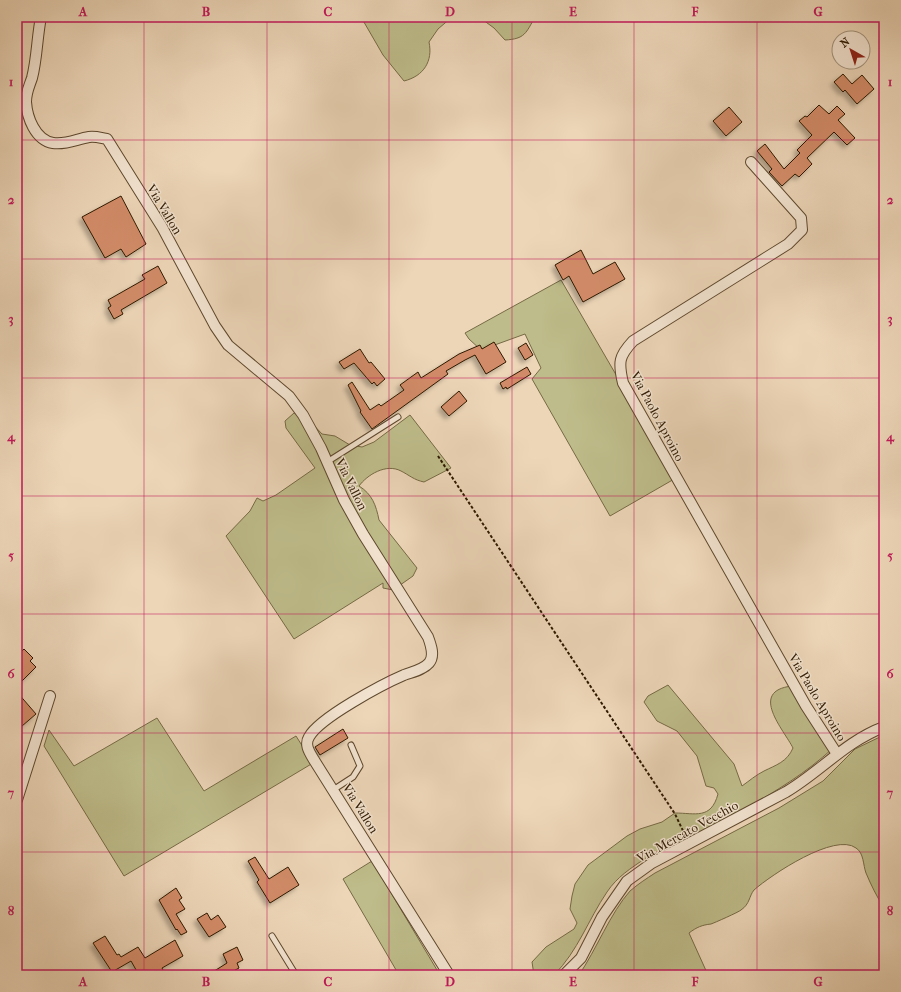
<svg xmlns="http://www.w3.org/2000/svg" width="901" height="992" font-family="'IM FELL French Canon',serif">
<defs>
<filter id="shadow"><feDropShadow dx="-3.5" dy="3.5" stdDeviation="2" flood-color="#0004"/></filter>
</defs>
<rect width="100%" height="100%" fill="#edd6b8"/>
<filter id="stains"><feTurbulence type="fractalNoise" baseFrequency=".005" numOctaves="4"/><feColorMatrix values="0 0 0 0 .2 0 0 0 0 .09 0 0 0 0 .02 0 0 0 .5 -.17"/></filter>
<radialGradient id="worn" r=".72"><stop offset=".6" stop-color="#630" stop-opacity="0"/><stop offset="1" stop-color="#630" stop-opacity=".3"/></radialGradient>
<g fill="#bebc8a" stroke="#766a45">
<path d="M 361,17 L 452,17 L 438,29 L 429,42 C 433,61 424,76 404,81 L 383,55 Z"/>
<path d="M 479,17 L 535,17 C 526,33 525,39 505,40 L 494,28 Z"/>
<path d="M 561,280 L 676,478 L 610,516 L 532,379 L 541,368 L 525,334 L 481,350 L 469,339 L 465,333 Z"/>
<path d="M 294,413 L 307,418 L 322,434 L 335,436 L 350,445 L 362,447 L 374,442 L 410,415 L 451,468 L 424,482 C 414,480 409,475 401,471 C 386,463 367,475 359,486 C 372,494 376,505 379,520 L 417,568 L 413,576 L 393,590 L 383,588 L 383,583 L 294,639 L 226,536 L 250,511 L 257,498 L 263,501 L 276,495 L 315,468 L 286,428 L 285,421 Z"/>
<path d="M 668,685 L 734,764 L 742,786 C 749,781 756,775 764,771 C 776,765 787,762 793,748 C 784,730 748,691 792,686 L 832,749 C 782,795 707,828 646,858 C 631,868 617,877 607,892 C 588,920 578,951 554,975 L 534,975 L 532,962 L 546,947 L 574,929 L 577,923 L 570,909 L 572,896 L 575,884 L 588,865 L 627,836 L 640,829 L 662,822 L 675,813 C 695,813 711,820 718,794 L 714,788 L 706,786 L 697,756 L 677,731 L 657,721 L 644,702 L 648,696 Z"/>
<path d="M 157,718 L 204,791 L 296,736 L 313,763 L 124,876 L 44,746 L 49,730 L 74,766 Z"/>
<path d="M 884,735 L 884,908 C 877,897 871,885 866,873 C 863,865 864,853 856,848 C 835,832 771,875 754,890 C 749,896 750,904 741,910 C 739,912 714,923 711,924 C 702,925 697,927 689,933 L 708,975 L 579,975 C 596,950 611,912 630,891 C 638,884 646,879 655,873 L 779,808 L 823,781 L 855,749 Z"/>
<path d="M 372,861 L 437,970 L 441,975 L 399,975 L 343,879 Z"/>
</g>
<g fill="#d28b67" stroke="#2e1900" filter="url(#shadow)">
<path d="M 843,74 L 852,84 L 862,75 L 874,89 L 857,104 L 845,90 L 843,92 L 834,82 Z"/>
<path d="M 819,105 L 829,114 L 837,106 L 845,114 L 838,120 L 855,138 L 847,145 L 834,132 L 807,158 L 812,164 L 799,177 L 795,174 L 782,186 L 769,172 L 772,169 L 757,151 L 765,144 L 784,169 L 800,153 L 797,150 L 812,135 L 799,121 L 805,116 L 807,117 Z"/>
<path d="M 729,107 L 742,122 L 726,136 L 713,121 Z"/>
<path d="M 121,196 L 146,244 L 126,257 L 121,249 L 105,258 L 82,217 Z"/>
<path d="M 581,250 L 593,274 L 615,262 L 625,279 L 583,302 L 569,276 L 563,280 L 555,265 Z"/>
<path d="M 158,266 L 167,283 L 121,310 L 123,314 L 114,319 L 108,308 L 111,306 L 108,300 L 145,279 L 142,275 Z"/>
<path d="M 494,342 L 506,362 L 486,374 L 475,355 L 465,360 L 446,371 L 448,374 L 372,429 L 360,412 L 361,411 L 348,385 L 352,382 L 370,410 L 379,404 L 381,406 L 404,390 L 400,385 L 418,372 L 421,378 L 459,354 L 480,345 L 482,349 Z"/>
<path d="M 526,343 L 533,355 L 525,360 L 518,348 Z"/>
<path d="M 360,349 L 369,363 L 371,362 L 385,379 L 377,386 L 374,382 L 372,384 L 354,363 L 344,369 L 339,362 Z"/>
<path d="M 527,367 L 531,374 L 507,389 L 506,387 L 503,389 L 500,383 Z"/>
<path d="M 459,391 L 467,401 L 449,416 L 441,407 Z"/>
<path d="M 24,649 L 33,658 L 30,661 L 36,667 L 17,686 L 17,656 Z"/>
<path d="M 17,692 L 36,714 L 22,726 L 17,719 Z"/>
<path d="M 343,729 L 348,738 L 320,755 L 315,747 Z"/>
<path d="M 255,857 L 269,879 L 288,867 L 299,885 L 270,903 L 257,882 L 259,880 L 248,861 Z"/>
<path d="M 176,888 L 182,898 L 179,900 L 185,909 L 176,914 L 187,932 L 181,935 L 177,929 L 176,930 L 159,900 Z"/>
<path d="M 207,913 L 211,920 L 218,915 L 226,927 L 209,937 L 197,919 Z"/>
<path d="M 105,936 L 117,955 L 119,954 L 121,957 L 138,947 L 145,958 L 175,940 L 183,956 L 162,968 L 164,972 L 160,975 L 139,975 L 131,961 L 112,972 L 93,943 Z"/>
<path d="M 237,947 L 243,960 L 237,963 L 239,968 L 226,975 L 208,975 L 227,963 L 223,954 Z"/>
</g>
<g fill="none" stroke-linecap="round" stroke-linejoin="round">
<defs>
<g id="lane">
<path d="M 327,462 L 398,417"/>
<path d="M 333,790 L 353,777 L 360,766 L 351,745"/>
<path d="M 272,936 L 296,975"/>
</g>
<g id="street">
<path d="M 41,17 C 37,37 37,59 32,78 C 29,87 26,92 26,102 C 27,117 35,140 53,143 C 66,145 77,139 89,137 C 95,136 101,138 107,139 L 162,227 L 215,326 L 228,345 L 289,396 L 303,415 L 321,448 L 344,500 L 363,534 L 428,637 C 431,645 435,656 429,663 C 423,670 412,672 404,675 C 383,684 319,718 309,737 C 304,745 310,753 314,760 L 449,975"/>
<path d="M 751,162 L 801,218 L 802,230 L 788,244 L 633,341 C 619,356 618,362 623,383 L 806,706 L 837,754"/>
<path d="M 17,800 L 50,696"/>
<path d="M 564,975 L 581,958 L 602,917 L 627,881 L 652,863 L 786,792 C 820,772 846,741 884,727"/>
</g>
</defs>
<use href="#lane" stroke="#5e482e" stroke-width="7"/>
<use href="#street" stroke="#5e482e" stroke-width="12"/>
<path stroke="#2e1900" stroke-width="2" stroke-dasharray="3 2" stroke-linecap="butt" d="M 438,456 L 675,814 L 685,835"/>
<use href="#lane" stroke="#f3e4d1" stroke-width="5"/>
<use href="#street" stroke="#f3e4d1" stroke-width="10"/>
</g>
<path fill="none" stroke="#c2185b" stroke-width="1" stroke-opacity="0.55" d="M 144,17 L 144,975M 267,17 L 267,975M 389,17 L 389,975M 512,17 L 512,975M 634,17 L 634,975M 757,17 L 757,975M 17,140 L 884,140M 17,259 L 884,259M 17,378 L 884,378M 17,496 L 884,496M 17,614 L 884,614M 17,733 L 884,733M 17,852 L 884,852"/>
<g text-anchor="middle" stroke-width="3" stroke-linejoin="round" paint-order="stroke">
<g font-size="13" fill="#2e1900" stroke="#f3e4d1">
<text transform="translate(165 209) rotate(59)" y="5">Via Vallon</text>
<text transform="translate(658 416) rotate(62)" y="5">Via Paolo Aproino</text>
<text transform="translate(352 484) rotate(64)" y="5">Via Vallon</text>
<text transform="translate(818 697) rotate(59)" y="5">Via Paolo Aproino</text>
<text transform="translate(361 808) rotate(58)" y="5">Via Vallon</text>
<text transform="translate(687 831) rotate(-29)" y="5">Via Mercato Vecchio</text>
</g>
</g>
<rect width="901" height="992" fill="none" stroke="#edd6b8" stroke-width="44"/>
<g transform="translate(851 50) rotate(321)"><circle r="19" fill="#f3e4d1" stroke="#a4937d"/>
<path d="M0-3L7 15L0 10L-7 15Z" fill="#8f2418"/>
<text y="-6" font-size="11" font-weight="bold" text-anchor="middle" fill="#2e1900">N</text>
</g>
<rect x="22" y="22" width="857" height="948" fill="none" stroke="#c2185b" stroke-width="1.5"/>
<g font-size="13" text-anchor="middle" font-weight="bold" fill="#c2185b">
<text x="83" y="16">A</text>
<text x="206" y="16">B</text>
<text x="328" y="16">C</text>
<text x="450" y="16">D</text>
<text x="573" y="16">E</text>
<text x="695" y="16">F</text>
<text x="818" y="16">G</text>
<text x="11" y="86">1</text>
<text x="890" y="86">1</text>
<text x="11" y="204">2</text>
<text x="890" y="204">2</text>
<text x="11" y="323">3</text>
<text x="890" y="323">3</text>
<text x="11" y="441">4</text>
<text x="890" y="441">4</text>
<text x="11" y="560">5</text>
<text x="890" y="560">5</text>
<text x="11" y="678">6</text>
<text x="890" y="678">6</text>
<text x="11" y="797">7</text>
<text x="890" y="797">7</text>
<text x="11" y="915">8</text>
<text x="890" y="915">8</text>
<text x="83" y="986">A</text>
<text x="206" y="986">B</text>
<text x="328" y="986">C</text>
<text x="450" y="986">D</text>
<text x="573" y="986">E</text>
<text x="695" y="986">F</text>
<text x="818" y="986">G</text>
</g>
<rect width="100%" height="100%" filter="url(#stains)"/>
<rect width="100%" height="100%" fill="url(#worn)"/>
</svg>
